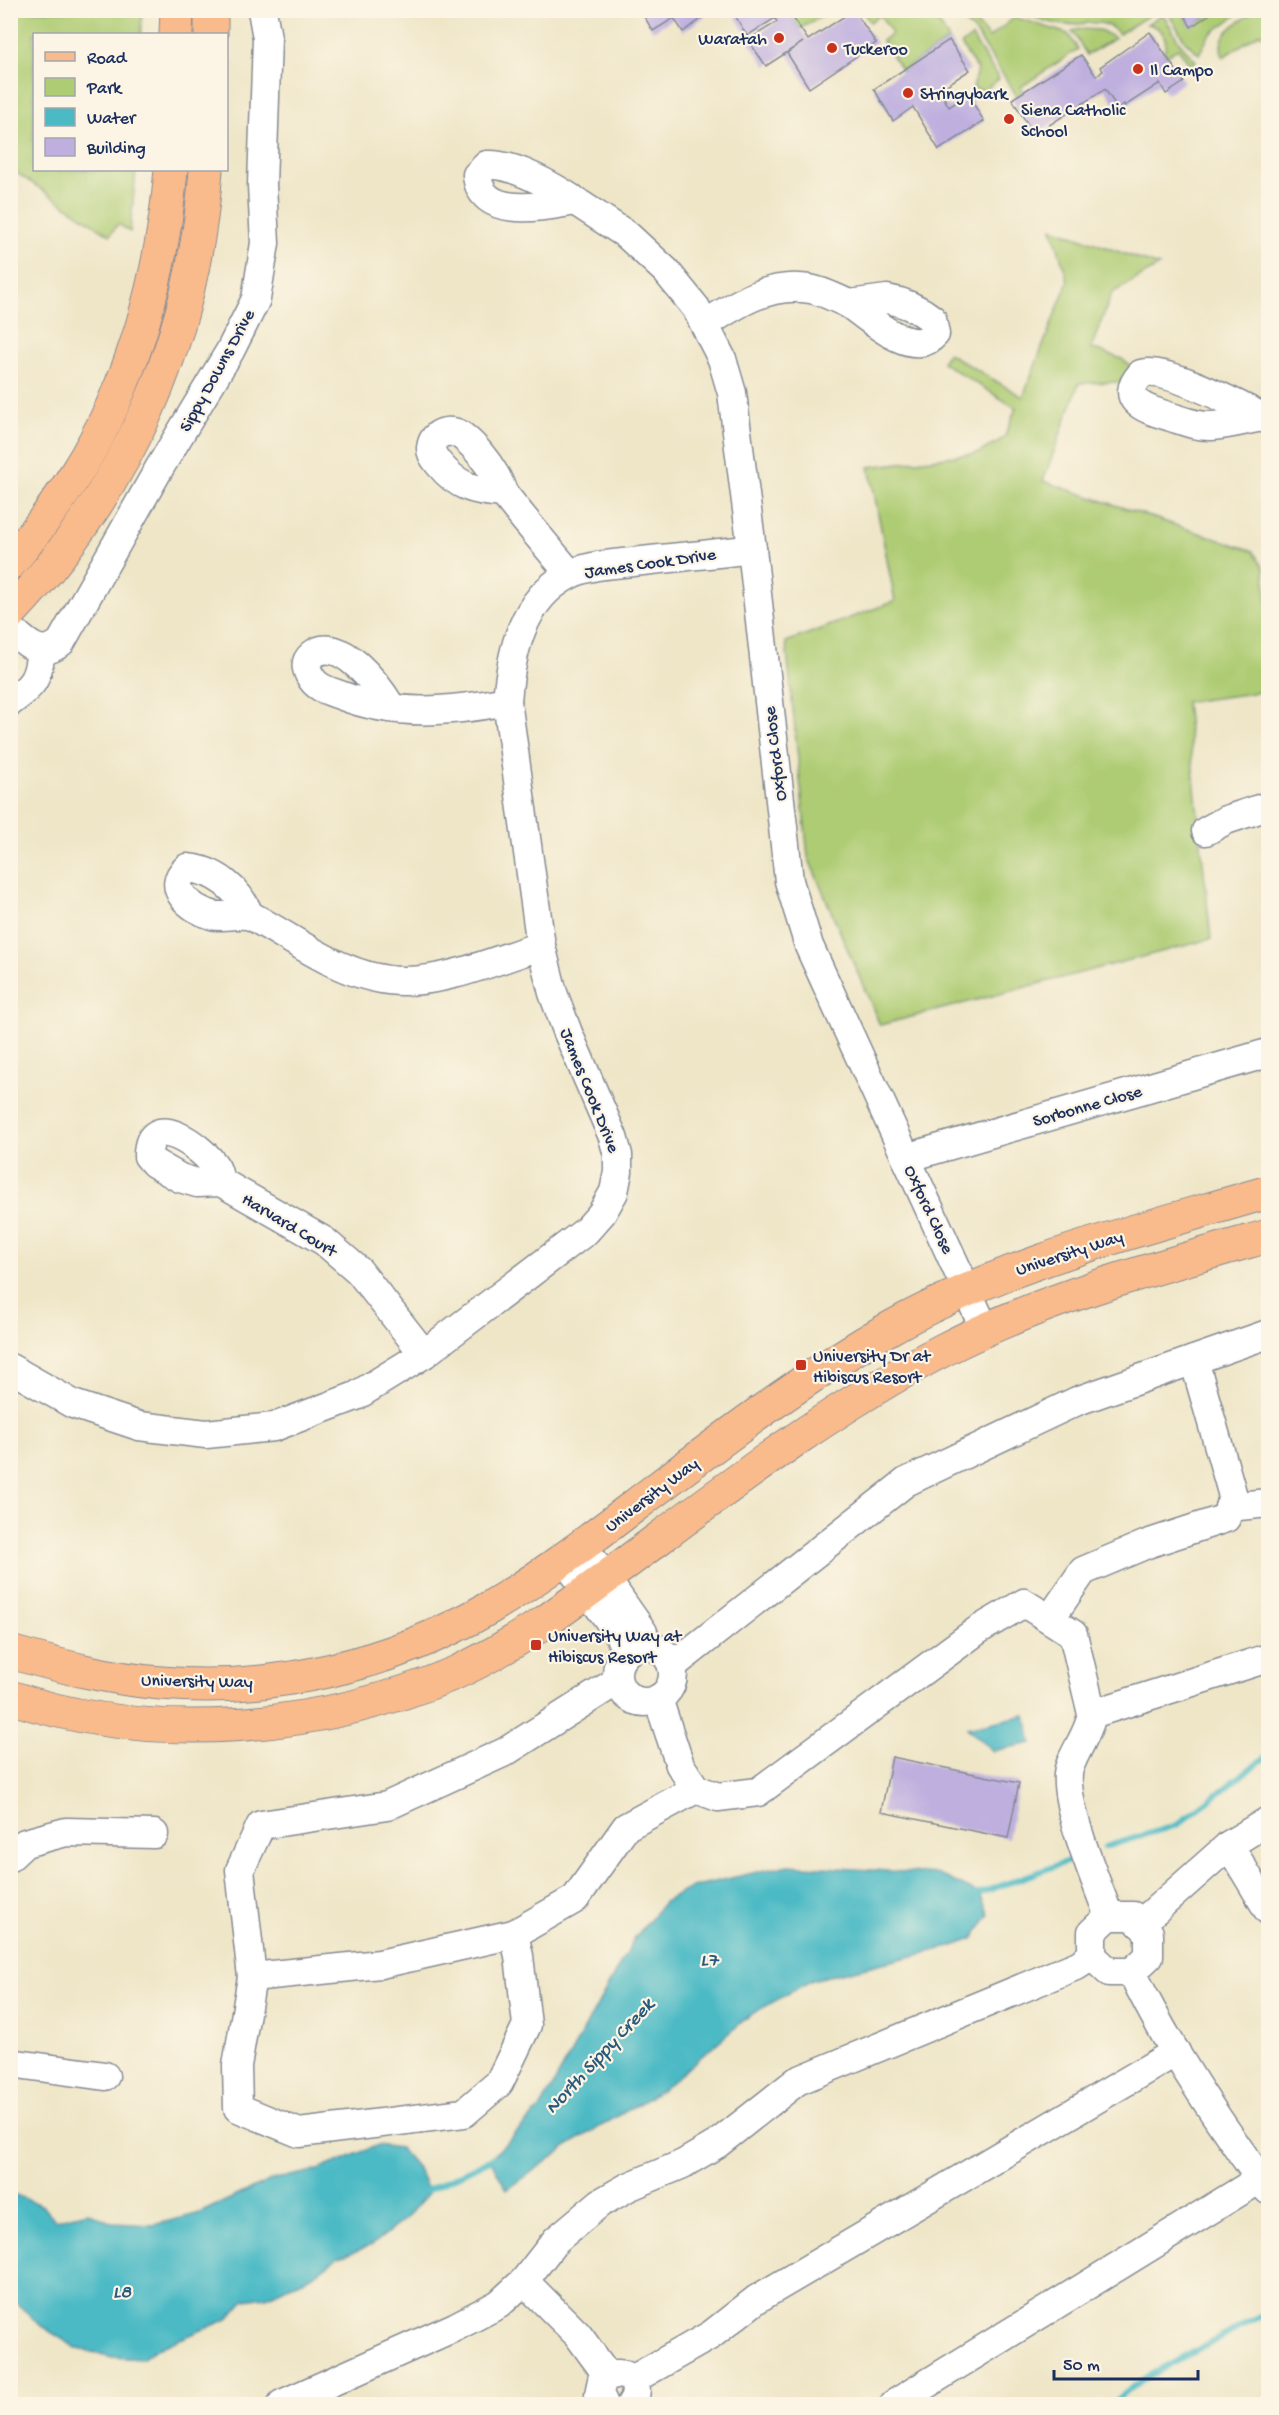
<svg xmlns="http://www.w3.org/2000/svg" width="1279" height="2415" font-family="'Gochi Hand',sans-serif">
<rect width="100%" height="100%" fill="#fcf5e5"/>
<filter id="ink" filterUnits="userSpaceOnUse"><feTurbulence type="fractalNoise" baseFrequency=".0167" numOctaves="2"/><feDisplacementMap in="SourceGraphic" scale="12" xChannelSelector="R" yChannelSelector="G"/><feConvolveMatrix kernelMatrix="1 2 1 2 8 2 1 2 1" color-interpolation-filters="sRGB"/></filter>
<filter id="wash" filterUnits="userSpaceOnUse"><feTurbulence type="fractalNoise" baseFrequency=".008" numOctaves="4" result="noise"/><feDisplacementMap in="SourceGraphic" scale="24" xChannelSelector="R" yChannelSelector="G"/><feGaussianBlur stdDeviation="1.35" result="paint"/><feColorMatrix in="noise" values="0 0 0 0 0 0 0 0 0 0 0 0 0 0 0 0 0 1.4 0 .05"/><feComposite in="paint" operator="in"/></filter>
<g filter="url(#wash)">
<rect width="100%" height="100%" fill="#efe6c8"/>
<g fill="#aecc73" stroke="#647e68" stroke-width="1.5">
<path d="M 1256,10 L 1268,11 L 1268,31 L 1262,35 L 1260,33 L 1223,57 C 1214,32 1238,23 1256,10 Z"/>
<path d="M 10,11 L 142,11 L 141,34 L 34,34 L 34,170 L 136,170 L 130,232 L 118,224 L 110,235 L 11,169 Z"/>
<path d="M 788,11 L 825,11 L 823,15 L 800,29 Z"/>
<path d="M 871,11 L 898,11 L 939,23 L 949,40 L 902,71 L 882,41 L 892,33 L 880,15 L 870,22 L 865,15 Z"/>
<path d="M 972,11 L 992,11 L 976,23 L 989,38 L 1015,17 L 1068,34 L 1078,49 L 1021,87 L 1023,92 L 1017,96 L 974,30 L 966,25 Z"/>
<path d="M 1020,11 L 1156,11 L 1119,34 C 1104,16 1085,25 1065,25 C 1056,25 1028,16 1020,11 Z"/>
<path d="M 1167,11 L 1182,11 L 1191,26 L 1216,11 L 1242,11 L 1209,35 L 1199,54 L 1185,41 Z"/>
<path d="M 1163,14 L 1180,43 L 1196,61 L 1191,66 L 1178,48 L 1166,56 L 1164,52 C 1169,38 1162,27 1147,24 Z"/>
<path d="M 1080,29 L 1100,30 L 1115,38 L 1087,55 L 1072,31 Z"/>
<path d="M 972,37 L 999,79 L 983,91 L 973,88 L 977,69 L 961,45 Z"/>
<path d="M 1052,228 L 1159,266 L 1112,293 L 1091,348 L 1122,359 L 1132,368 L 1122,382 L 1079,383 L 1043,481 L 1253,551 L 1264,568 L 1268,614 L 1268,691 L 1186,702 L 1211,939 L 880,1025 L 808,857 L 786,642 L 895,601 L 869,467 L 979,453 L 1004,438 L 1016,408 L 942,362 L 948,353 L 1023,397 L 1068,281 Z"/>
</g>
<g fill="#4cbac5" stroke="#347492" stroke-width="1.5">
<path d="M 1026,1715 L 1032,1743 L 993,1751 L 967,1728 Z"/>
<path d="M 788,1865 L 938,1874 L 980,1894 L 989,1915 L 973,1939 L 950,1947 L 812,1980 L 750,2015 L 662,2090 L 569,2145 L 507,2190 L 490,2159 L 540,2109 L 634,1939 L 664,1902 L 692,1887 Z"/>
<path d="M 378,2145 L 400,2148 L 418,2169 L 429,2192 L 405,2219 L 372,2245 L 337,2258 L 315,2274 L 266,2297 L 245,2300 L 228,2319 L 154,2350 L 142,2359 L 113,2357 L 78,2349 L 41,2326 L 11,2298 L 11,2193 L 43,2206 L 55,2220 L 88,2212 L 112,2223 L 153,2225 L 197,2214 L 271,2180 L 318,2170 Z"/>
</g>
<g fill="none" stroke-linecap="round" stroke-linejoin="round">
<g stroke="#4cbac5" stroke-width="6">
<path d="M 1105,1847 L 1177,1825 L 1268,1755"/>
<path d="M 972,1896 L 1077,1858"/>
<path d="M 420,2194 L 498,2156"/>
<path d="M 1112,2404 L 1142,2380 L 1268,2312"/>
</g>
</g>
<g id="blocks">
<g fill="#beafdf">
<path d="M 640,10 L 705,10 L 708,14 L 683,32 L 674,18 L 653,31 Z"/>
<path d="M 732,10 L 788,10 L 808,40 L 854,10 L 876,43 L 809,88 L 787,53 L 803,42 L 766,66 L 748,40 L 777,22 L 775,18 L 747,36 Z"/>
<path d="M 1182,10 L 1216,10 L 1191,27 Z"/>
<path d="M 1150,32 L 1184,82 L 1166,94 L 1160,83 L 1125,106 L 1124,104 L 1118,109 L 1105,89 L 1034,135 L 1012,99 L 1081,55 L 1096,76 L 1103,71 L 1100,67 Z"/>
<path d="M 949,40 L 970,70 L 939,90 L 949,107 L 968,95 L 984,121 L 939,150 L 913,107 L 893,121 L 874,89 Z"/>
<path d="M 892,1757 L 1019,1783 L 1008,1838 L 881,1812 Z"/>
</g>
</g>
</g>
<g filter="url(#ink)">
<use href="#blocks" fill-opacity="0" stroke="#858a93" stroke-width="1.5"/>
<g fill="none" stroke-linecap="round" stroke-linejoin="round">
<defs>
<g id="minor">
<path d="M 487,165 C 513,163 554,187 575,201 C 545,206 481,221 477,175 Z"/>
<path d="M 575,201 L 627,235 L 666,271 L 696,308 L 722,359 L 732,393 L 752,549 L 789,881 L 809,946 L 985,1330"/>
<path d="M 887,299 C 904,302 918,308 932,319 L 935,334 C 913,360 869,318 849,304 Z"/>
<path d="M 706,324 C 737,303 771,282 810,289 C 823,291 837,299 849,304"/>
<path d="M 1262,417 C 1246,420 1228,425 1212,426 C 1198,427 1184,421 1171,417 C 1149,410 1116,402 1141,374 C 1164,366 1238,405 1262,417 L 1268,420"/>
<path d="M 503,493 C 474,491 458,487 439,464 C 435,459 431,454 431,448 C 433,431 451,428 462,436 C 474,445 487,461 495,475 C 499,481 501,489 505,495 C 526,522 548,548 570,574"/>
<path d="M 10,628 C 25,642 41,660 61,642 L 160,467 L 230,351 L 256,299 L 265,243 L 262,185 L 267,38 L 262,10"/>
<path d="M 10,702 C 34,685 38,679 41,650"/>
<path d="M 391,707 C 379,687 339,632 312,655 C 304,662 306,668 310,676 C 316,688 329,691 340,695 C 396,717 449,712 507,701"/>
<path d="M 1206,831 L 1226,820 L 1268,806"/>
<path d="M 249,915 C 239,889 215,870 187,868 C 164,888 191,909 212,915 C 225,919 242,911 253,917 C 299,942 348,981 403,981 C 447,982 498,959 541,946"/>
<path d="M 906,1158 L 1268,1053"/>
<path d="M 221,1182 C 219,1178 218,1172 216,1168 C 203,1147 148,1107 148,1156 L 154,1163 L 180,1178 L 197,1183 L 221,1182 L 324,1241 L 359,1271 L 424,1354"/>
<path d="M 10,1368 L 73,1404 L 139,1426 L 206,1434 L 274,1427 L 356,1396 L 424,1354 L 586,1231 L 602,1213 L 614,1192 L 618,1172 L 618,1155 L 613,1137 L 568,1033 L 553,993 L 541,946 L 507,701 C 511,653 522,599 569,575 C 590,564 618,564 642,561 C 678,557 715,554 752,549"/>
<path d="M 1229,1507 L 1268,1503"/>
<path d="M 583,1546 L 643,1632 L 647,1645"/>
<path d="M 564,1559 L 619,1634 L 626,1652"/>
<path d="M 1050,1619 L 1083,1571 L 1147,1544 L 1226,1518 L 1233,1496 L 1194,1360"/>
<circle cx="645" cy="1674" r="28"/>
<path d="M 672,1666 L 906,1482 L 1077,1401 L 1268,1334"/>
<path d="M 617,1681 L 505,1752 L 387,1806 L 261,1825 L 240,1870 L 252,1977 L 237,2066 L 238,2108 L 299,2133 L 464,2113 L 499,2083 L 527,2025 L 519,1956 L 514,1934 L 575,1899 L 626,1827 L 696,1789"/>
<path d="M 658,1699 L 680,1765 L 696,1789 L 718,1797 L 758,1792 L 978,1630 L 1024,1603 L 1073,1634 L 1092,1714 C 1089,1734 1069,1759 1068,1774 C 1065,1809 1096,1881 1109,1916"/>
<path d="M 1092,1714 L 1268,1658"/>
<path d="M 1229,1845 L 1268,1910"/>
<path d="M 10,1857 L 25,1843 L 66,1832 L 154,1834"/>
<path d="M 1109,1916 L 1133,1916 L 1149,1933 L 1149,1956 L 1132,1972 L 1109,1972 L 1092,1956 L 1092,1932 Z"/>
<path d="M 1140,1924 L 1229,1845 L 1268,1821"/>
<path d="M 1132,1972 C 1169,2049 1218,2121 1268,2190"/>
<path d="M 252,1977 L 380,1964 L 514,1934"/>
<path d="M 10,2063 L 105,2076"/>
<path d="M 524,2281 L 578,2335 L 608,2376"/>
<path d="M 632,2380 L 711,2335 L 757,2299 L 1176,2052"/>
<path d="M 282,2404 L 455,2327 L 499,2304 L 524,2281 L 556,2240 L 600,2203 L 628,2187 L 683,2164 L 717,2144 L 797,2081 L 1078,1965 L 1092,1956"/>
<path d="M 604,2404 L 599,2394 L 602,2380 C 623,2364 646,2383 631,2404"/>
<path d="M 894,2404 L 1260,2179"/>
</g>
<g id="major">
<path d="M 176,34 L 177,10"/>
<path d="M 211,34 L 211,10"/>
<path d="M 10,563 C 34,534 56,506 75,475 C 133,384 162,276 171,170"/>
<path d="M 10,613 C 129,487 193,342 206,170"/>
<path d="M 10,1652 C 60,1666 110,1679 161,1683 C 273,1693 392,1664 489,1608 C 547,1574 600,1532 654,1491 C 728,1435 802,1379 883,1332 C 1003,1263 1137,1231 1268,1192"/>
<path d="M 10,1697 C 152,1745 319,1731 455,1673 C 485,1660 514,1642 542,1624 C 674,1531 799,1425 943,1350 C 1046,1297 1158,1267 1268,1236"/>
</g>
</defs>
<use href="#minor" stroke="#858a93" stroke-width="31"/>
<use href="#major" stroke="#858a93" stroke-width="35"/>
<use href="#minor" stroke="#fff" stroke-width="28"/>
<use href="#major" stroke="#fabb8c" stroke-width="33"/>
</g>
</g>
<g fill="#c8321e" stroke="#fcf5e5" stroke-width="2">
<circle cx="779" cy="38" r="6"/>
<circle cx="832" cy="48" r="6"/>
<circle cx="1138" cy="69" r="6"/>
<circle cx="908" cy="93" r="6"/>
<circle cx="1009" cy="119" r="6"/>
<rect x="795" y="1359" width="12" height="12" rx="3"/>
<rect x="530" y="1639" width="12" height="12" rx="3"/>
</g>
<g text-anchor="middle" stroke-width="4.5" stroke-linejoin="round" paint-order="stroke">
<g font-size="18" fill="#1b2f5e" stroke="#fcf5e5" text-anchor="start">
<text x="767" y="44" text-anchor="end">Waratah</text>
<text x="844" y="54">Tuckeroo</text>
<text x="1150" y="75">Il Campo</text>
<text x="920" y="99">Stringybark</text>
<text x="1021" y="115">Siena Catholic<tspan x="1021" dy="21">School</tspan></text>
<text x="813" y="1361">University Dr at<tspan x="813" dy="21">Hibiscus Resort</tspan></text>
<text x="548" y="1641">University Way at<tspan x="548" dy="21">Hibiscus Resort</tspan></text>
</g>
<g font-size="18" fill="#1b2f5e" stroke="#fcf5e5">
<text transform="translate(216 370) rotate(-61)" y="6">Sippy Downs Drive</text>
<text transform="translate(650 562) rotate(-8)" y="6">James Cook Drive</text>
<text transform="translate(774 754) rotate(-97)" y="6">Oxford Close</text>
<text transform="translate(591 1090) rotate(68)" y="6">James Cook Drive</text>
<text transform="translate(1087 1105) rotate(-16)" y="6">Sorbonne Close</text>
<text transform="translate(930 1209) rotate(65)" y="6">Oxford Close</text>
<text transform="translate(290 1224) rotate(31)" y="6">Harvard Court</text>
<text transform="translate(1069 1252) rotate(-18)" y="6">University Way</text>
<text transform="translate(651 1494) rotate(-37)" y="6">University Way</text>
<text transform="translate(197 1680) rotate(1)" y="6">University Way</text>
</g>
<g font-size="20" font-style="italic" fill="#2a597d" stroke="#fcf5e5">
<text x="709" y="1965">L7</text>
<text transform="translate(598 2055) rotate(-47)" y="7">North Sippy Creek</text>
<text x="122" y="2297">L8</text>
</g>
</g>
<rect width="1279" height="2415" fill="none" stroke="#fcf5e5" stroke-width="36"/>
<rect x="33" y="33" width="195" height="138" fill="#fcf5e5" stroke="#a2a6af" stroke-width="1.5"/>
<rect x="45" y="52" width="30" height="9" fill="#fabb8c" stroke="#a2a6af" stroke-width="1.5"/>
<text x="87" y="63" font-size="18" fill="#1b2f5e">Road</text>
<rect x="45" y="78" width="30" height="18" fill="#aecc73" stroke="#a2a6af" stroke-width="1.5"/>
<text x="87" y="93" font-size="18" fill="#1b2f5e">Park</text>
<rect x="45" y="108" width="30" height="18" fill="#4cbac5" stroke="#a2a6af" stroke-width="1.5"/>
<text x="87" y="123" font-size="18" fill="#1b2f5e">Water</text>
<rect x="45" y="138" width="30" height="18" fill="#beafdf" stroke="#a2a6af" stroke-width="1.5"/>
<text x="87" y="153" font-size="18" fill="#1b2f5e">Building</text>
<path d="M1054 2370v9h144v-9" fill="none" stroke="#1b2f5e" stroke-width="3"/>
<text x="1063" y="2370" font-size="18" fill="#1b2f5e" stroke="#fcf5e5" stroke-width="4.5" paint-order="stroke">50 m</text>
</svg>
